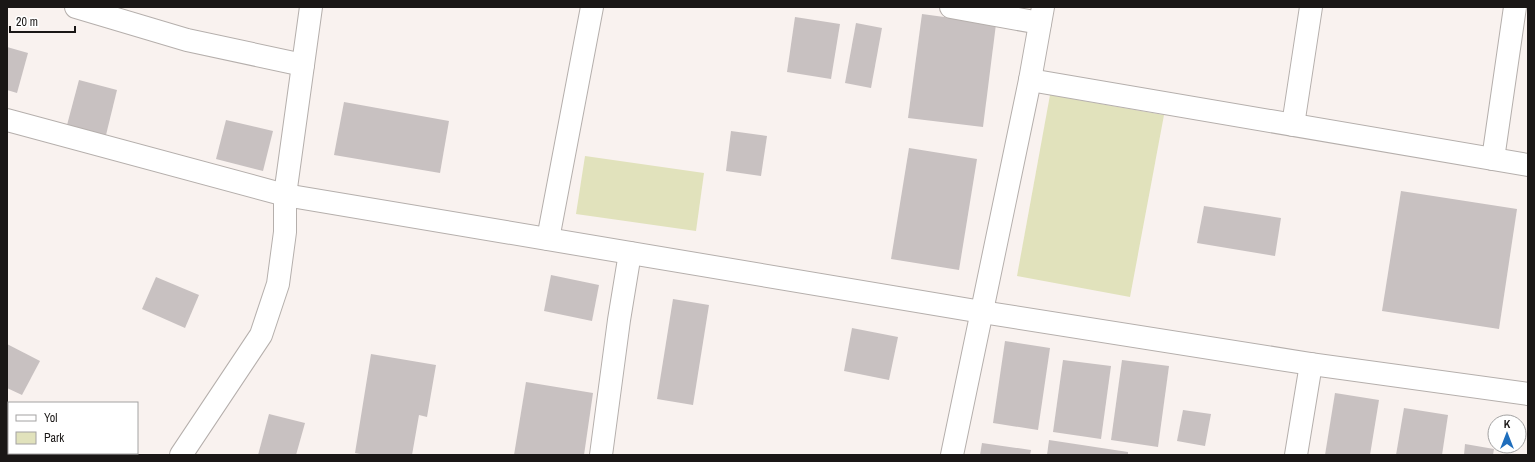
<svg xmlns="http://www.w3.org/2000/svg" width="1535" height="462" font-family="'Archivo Narrow',sans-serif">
<rect width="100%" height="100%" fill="#f9f2ef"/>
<g fill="#e1e2bc">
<path d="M 1050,95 L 1164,115 L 1130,297 L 1017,276 Z"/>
<path d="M 585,156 L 704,173 L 696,231 L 576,214 Z"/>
</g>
<g fill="#c8c1c1">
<path d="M 922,14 L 996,24 L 983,127 L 908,118 Z"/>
<path d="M 795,17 L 840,24 L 831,79 L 787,72 Z"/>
<path d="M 856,23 L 882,28 L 871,88 L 845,83 Z"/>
<path d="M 7,47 L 28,53 L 17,93 L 7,90 Z"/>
<path d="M 79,80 L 117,90 L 106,135 L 67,125 Z"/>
<path d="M 344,102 L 449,121 L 440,173 L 334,155 Z"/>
<path d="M 226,120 L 273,131 L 263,171 L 216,159 Z"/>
<path d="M 731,131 L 767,136 L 761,176 L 726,171 Z"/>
<path d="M 909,148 L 977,159 L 959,270 L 891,259 Z"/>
<path d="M 1401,191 L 1517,209 L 1499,329 L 1382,311 Z"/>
<path d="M 1204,206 L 1281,218 L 1275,256 L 1197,243 Z"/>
<path d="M 551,275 L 599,285 L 592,321 L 544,311 Z"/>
<path d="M 156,277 L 199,295 L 185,328 L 142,309 Z"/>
<path d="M 673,299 L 709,305 L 693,405 L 657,399 Z"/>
<path d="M 852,328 L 898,337 L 889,380 L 844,371 Z"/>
<path d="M 1005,341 L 1050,348 L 1038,430 L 993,423 Z"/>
<path d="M 7,344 L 40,361 L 22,395 L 7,388 Z"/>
<path d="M 371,354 L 436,365 L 427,417 L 419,415 L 412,455 L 366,455 L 355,453 Z"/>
<path d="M 1063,360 L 1111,366 L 1101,439 L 1053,432 Z"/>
<path d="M 1122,360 L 1169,366 L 1158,447 L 1111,440 Z"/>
<path d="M 526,382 L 593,393 L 584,455 L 514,455 Z"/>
<path d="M 1335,393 L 1379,400 L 1370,455 L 1325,455 Z"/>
<path d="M 1404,408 L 1448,415 L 1442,455 L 1396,455 Z"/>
<path d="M 1183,410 L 1211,414 L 1205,446 L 1177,441 Z"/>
<path d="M 269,414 L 305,423 L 296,455 L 258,455 Z"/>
<path d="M 1049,440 L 1128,452 L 1128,455 L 1047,455 Z"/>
<path d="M 982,443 L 1031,450 L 1030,455 L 980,455 Z"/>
<path d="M 1465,444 L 1494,449 L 1493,455 L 1464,455 Z"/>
<path d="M 40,453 L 86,453 L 85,455 L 41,455 Z"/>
</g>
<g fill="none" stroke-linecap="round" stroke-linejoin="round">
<defs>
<g id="street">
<path d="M 76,7 L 187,40 L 303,65"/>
<path d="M 951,7 L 1040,23"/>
<path d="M 1030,80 L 1528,165"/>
<path d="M 7,120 L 285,195 L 982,312 L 1311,364 L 1528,394"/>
<path d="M 1293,125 L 1311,7"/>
<path d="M 1493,159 L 1515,7"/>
<path d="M 548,239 L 592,7"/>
<path d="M 181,455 L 261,335 L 278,284 L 285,232 L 285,195 L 311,7"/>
<path d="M 601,455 L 619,320 L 630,253"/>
<path d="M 952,455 L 1030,80 L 1043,7"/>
<path d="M 1296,455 L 1311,364"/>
</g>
</defs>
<use href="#street" stroke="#b5afac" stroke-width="24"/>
<use href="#street" stroke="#fff" stroke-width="22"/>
</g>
<rect width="1535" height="462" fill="none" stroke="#1a1716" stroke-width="16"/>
<rect x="8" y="402" width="130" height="52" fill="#ffffff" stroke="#a3a2a2"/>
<rect x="16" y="415" width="20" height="6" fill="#ffffff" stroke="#a3a2a2"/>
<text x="44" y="422" font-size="12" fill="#1a1716">Yol</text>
<rect x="16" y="432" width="20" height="12" fill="#e1e2bc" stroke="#a3a2a2"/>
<text x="44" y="442" font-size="12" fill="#1a1716">Park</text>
<g transform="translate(1507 434)"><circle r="19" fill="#ffffff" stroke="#a3a2a2"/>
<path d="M0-3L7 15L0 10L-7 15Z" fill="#1f6ebd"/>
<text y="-6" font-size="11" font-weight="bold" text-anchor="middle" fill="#1a1716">K</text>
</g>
<path d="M10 26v6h65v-6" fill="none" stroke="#1a1716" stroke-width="2"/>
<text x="16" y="26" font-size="12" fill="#1a1716" stroke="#ffffff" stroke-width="3" paint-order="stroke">20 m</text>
</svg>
